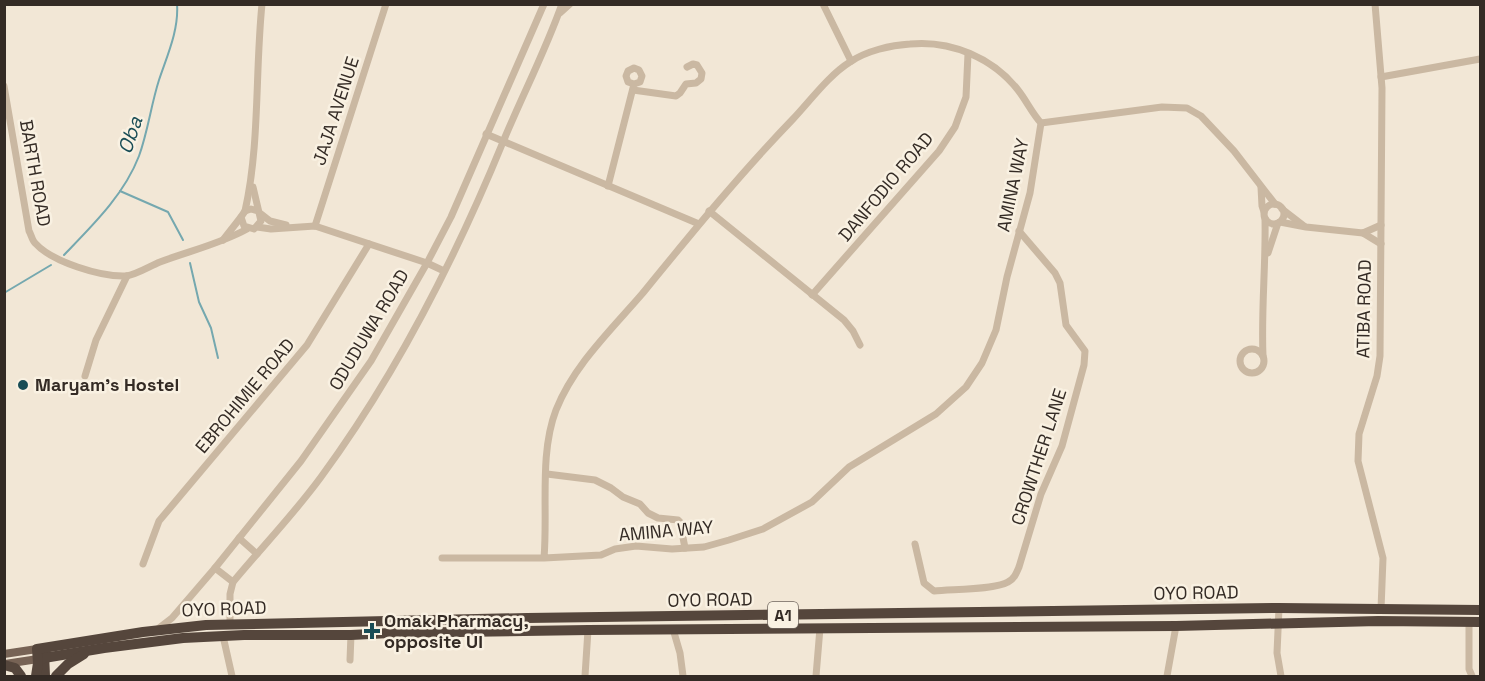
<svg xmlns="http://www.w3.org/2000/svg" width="1485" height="681" font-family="'Space Grotesk',sans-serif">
<rect width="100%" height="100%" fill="#f2e7d6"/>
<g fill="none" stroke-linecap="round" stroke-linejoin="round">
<g stroke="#75a8af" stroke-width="2">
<path d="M 120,191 L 168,212 L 183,240"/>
<path d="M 64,255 C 93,225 124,195 139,156 C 148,131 151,105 159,80 C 167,56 179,30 177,4"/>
<path d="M 190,263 L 199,302 L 211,328 L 218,358"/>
<path d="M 4,293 L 51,265"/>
</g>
<g stroke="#cab8a2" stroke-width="7">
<path d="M 823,4 L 851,61"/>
<path d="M 1375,4 L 1382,88 L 1380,356 L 1377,376 L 1359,434 L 1358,461 L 1383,558 L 1381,609"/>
<path d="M 560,13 L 570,4"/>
<path d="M 1381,77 L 1480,59"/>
<path d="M 4,86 L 29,231 C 31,234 32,240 35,243 C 52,262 101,277 126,276 C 136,275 150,266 160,262 C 189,251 220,244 247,229"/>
<path d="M 633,90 L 676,96 L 680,93 L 686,84 L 696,83 L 701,79 L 702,73 L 697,65 L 693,64 L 687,67"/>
<path d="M 1041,123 L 1162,107 L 1187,108 L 1201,116 L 1234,151 L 1275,204"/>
<path d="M 486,134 L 699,224"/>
<path d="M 608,186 L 634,84 L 640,82 L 642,76 L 639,70 L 634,68 L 628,71 L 626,76 L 628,82 L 634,84"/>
<path d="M 253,187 L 261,221 L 254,229 L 244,226 L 241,217 L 245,211 L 251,209 L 258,211"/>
<path d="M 1261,187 L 1262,206 L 1264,212"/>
<circle cx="1274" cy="214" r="10"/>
<path d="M 1282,209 L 1304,226"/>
<path d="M 245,211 C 260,144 255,73 262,4"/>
<path d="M 709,211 L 844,320 L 853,331 L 860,345"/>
<path d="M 261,214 L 270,221 L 286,225"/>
<path d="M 1280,222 L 1306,227 L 1363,233 L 1381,225"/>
<path d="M 315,226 L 386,4"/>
<path d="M 257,227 L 271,229 L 315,226 L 427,263 L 444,271"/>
<path d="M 1363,233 L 1381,244"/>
<path d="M 223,240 L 241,217"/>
<path d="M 1268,253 L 1278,223"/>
<path d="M 812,295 L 939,151 L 955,127 L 966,97 L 968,54"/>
<circle cx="1252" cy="361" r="12"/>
<path d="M 1263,356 C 1261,310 1266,265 1265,219"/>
<path d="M 85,376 L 96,340 L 127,276"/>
<path d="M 547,474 L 595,480 L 611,488 L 623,497 L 640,504 L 648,513 L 658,518 L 678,520 L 680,522 L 685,548"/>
<path d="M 239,538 L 257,554"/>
<path d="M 915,544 L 924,583 L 934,591 C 951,589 994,590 1008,582 C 1014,579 1016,574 1019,567 L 1041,494 L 1062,446 L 1084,365 L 1085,351 L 1066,325 L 1060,283 L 1055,273 L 1019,231"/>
<path d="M 442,558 L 544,558 L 601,555 L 615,549 L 636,546 L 672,549 L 704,547 L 729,540 L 763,529 L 812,502 L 849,467 L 936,414 L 966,387 L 982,363 L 996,330 L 1007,277 L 1030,193 L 1041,123 C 1032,113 1026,100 1018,90 C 993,58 951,40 910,44 C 891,45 866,51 850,62 C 829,75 810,101 793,119 C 739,175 691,234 642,294 C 611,330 574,365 556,410 C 539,454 548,511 544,558"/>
<path d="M 143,564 L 159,521 L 307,345 L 369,244"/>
<path d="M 215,568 L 233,582"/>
<path d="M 1279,608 L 1277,653 L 1281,676"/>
<path d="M 1469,622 L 1469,669 L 1472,676"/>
<path d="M 230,625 L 230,594 L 233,582 C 262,547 294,514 321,477 C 396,375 455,259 503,142 C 522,96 545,52 562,4"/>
<path d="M 159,628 L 172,618 L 215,568 L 301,461 L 371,361 L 427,263 L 451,217 L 544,4"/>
<path d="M 673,629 L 680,653 L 683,676"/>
<path d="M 223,636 L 232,676"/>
<path d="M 350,660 L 351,635"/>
<path d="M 585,676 L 588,630"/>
<path d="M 816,676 L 820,628"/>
<path d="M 1167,676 L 1176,626"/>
</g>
<g stroke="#776355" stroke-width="8">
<path d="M 4,654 L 37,649"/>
<path d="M 5,664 L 38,659"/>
</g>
<g stroke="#55463c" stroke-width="10">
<path d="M 44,653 L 45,676"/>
<path d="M 38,659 L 104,648 L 183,638 L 244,635 L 351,635 L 390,633 L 588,630 L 1176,626 L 1378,621 L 1480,622"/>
<path d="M 4,665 L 15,668 L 21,676"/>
<path d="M 36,676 L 38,663 L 37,649 L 143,632 L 206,625 L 527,618 L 1279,608 L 1480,610"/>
<path d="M 56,676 L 68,664 L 84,654"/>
</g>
</g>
<g fill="#194d56" stroke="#f9f1e2" stroke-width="2">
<circle cx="23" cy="385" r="6"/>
<path d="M369 622h6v6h6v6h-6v6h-6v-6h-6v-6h6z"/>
</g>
<g text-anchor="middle" stroke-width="5" stroke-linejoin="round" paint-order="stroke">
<rect fill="#f9f1e2" stroke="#6f665e" stroke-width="1.5" x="768" y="602" width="30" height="26" rx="4.5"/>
<g font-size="16" font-weight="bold" fill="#342b25">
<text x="783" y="621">A1</text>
</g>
<g font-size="18" fill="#342b25" stroke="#f9f1e2">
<text transform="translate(336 111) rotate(-72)" y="6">JAJA AVENUE</text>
<text transform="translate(35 173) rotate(80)" y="6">BARTH ROAD</text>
<text transform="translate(1013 185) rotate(-78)" y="6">AMINA WAY</text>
<text transform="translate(886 187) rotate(-50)" y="6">DANFODIO ROAD</text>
<text transform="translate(1364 309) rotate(-89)" y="6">ATIBA ROAD</text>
<text transform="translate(369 330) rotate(-59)" y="6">ODUDUWA ROAD</text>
<text transform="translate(245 396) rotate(-50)" y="6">EBROHIMIE ROAD</text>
<text transform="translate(1039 457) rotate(-72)" y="6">CROWTHER LANE</text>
<text transform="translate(666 531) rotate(-5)" y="6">AMINA WAY</text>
<text transform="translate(1196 593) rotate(-1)" y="6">OYO ROAD</text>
<text transform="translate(710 600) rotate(-1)" y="6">OYO ROAD</text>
<text transform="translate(224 609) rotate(-2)" y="6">OYO ROAD</text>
</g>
<g font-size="18" font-weight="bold" fill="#342b25" stroke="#f9f1e2" text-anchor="start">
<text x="35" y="391">Maryam's Hostel</text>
<text x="384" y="627">Omak Pharmacy,<tspan x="384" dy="21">opposite UI</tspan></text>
</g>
<g font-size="20" font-style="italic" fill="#194d56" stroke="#f9f1e2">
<text transform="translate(130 135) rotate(-71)" y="7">Oba</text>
</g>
</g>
<rect width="1485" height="681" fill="none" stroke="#342b25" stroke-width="12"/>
</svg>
